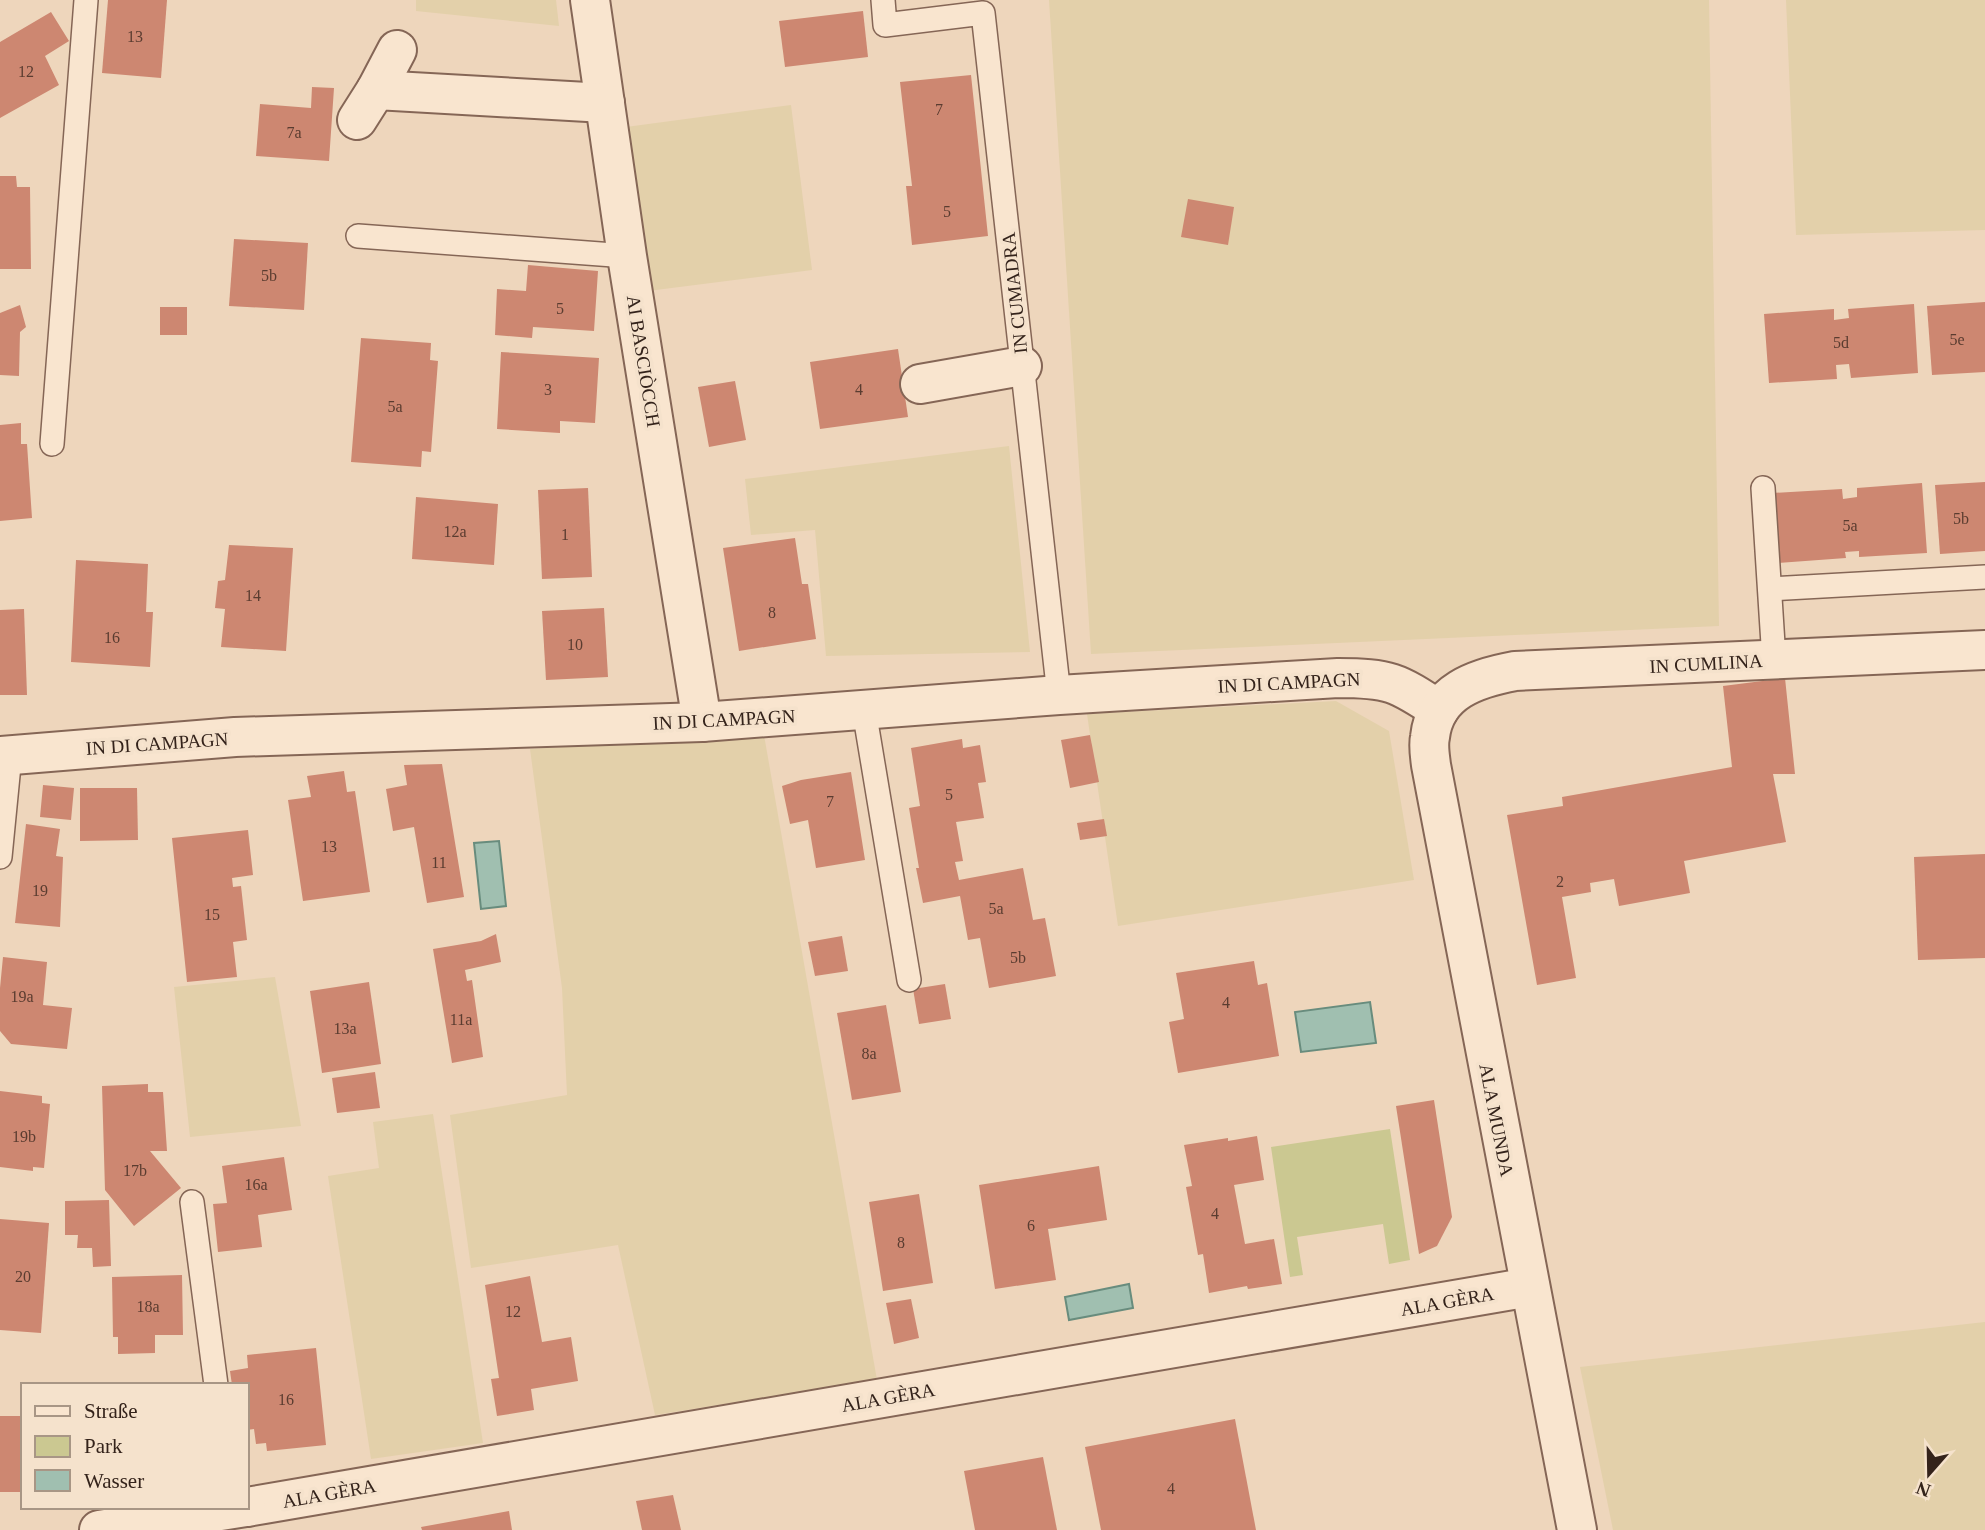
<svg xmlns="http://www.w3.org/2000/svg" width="1985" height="1530" font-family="Georgia,serif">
<rect width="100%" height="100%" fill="#eed6bc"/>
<g fill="#e3d0aa">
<path d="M 416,0 L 556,0 L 559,26 L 416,11 Z"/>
<path d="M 1049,0 L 1709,0 L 1719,626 L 1091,654 Z"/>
<path d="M 1786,0 L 1985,0 L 1985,230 L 1796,235 Z"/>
<path d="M 791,105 L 812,270 L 648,291 L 626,127 Z"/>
<path d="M 1009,446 L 1030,652 L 826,656 L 815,530 L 751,535 L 745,479 Z"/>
<path d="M 1336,701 L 1389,731 L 1414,880 L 1118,926 L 1087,714 Z"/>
<path d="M 764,735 L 877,1380 L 655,1415 L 618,1245 L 471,1268 L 450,1115 L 567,1095 L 562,988 L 530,749 Z"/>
<path d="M 275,977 L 301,1126 L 190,1137 L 174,987 Z"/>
<path d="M 433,1114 L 483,1443 L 371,1459 L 328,1176 L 379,1168 L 373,1122 Z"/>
<path d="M 1985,1322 L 1985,1530 L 1613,1530 L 1580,1367 Z"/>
</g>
<path fill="#cbc891" d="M 1390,1129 L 1410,1260 L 1389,1264 L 1383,1224 L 1297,1237 L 1303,1275 L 1290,1277 L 1271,1147 Z"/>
<g fill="#a0bfb0" stroke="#688c7d" stroke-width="2">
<path d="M 499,841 L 506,906 L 481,909 L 474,843 Z"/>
<path d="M 1370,1002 L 1376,1043 L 1301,1052 L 1295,1012 Z"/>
<path d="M 1129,1284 L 1133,1308 L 1069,1320 L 1065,1297 Z"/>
</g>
<g fill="#cd8771">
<path d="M 108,0 L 167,0 L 161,78 L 102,73 Z"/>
<path d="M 863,11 L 868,57 L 785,67 L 779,21 Z"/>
<path d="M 51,12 L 69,41 L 45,56 L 59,85 L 0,118 L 0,42 Z"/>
<path d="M 971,75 L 988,236 L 912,245 L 906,186 L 912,186 L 900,82 Z"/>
<path d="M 312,87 L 334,88 L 329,161 L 256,156 L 260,104 L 311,108 Z"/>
<path d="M 0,176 L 16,176 L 17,187 L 30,187 L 31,269 L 0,269 Z"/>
<path d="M 1188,199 L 1234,207 L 1228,245 L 1181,237 Z"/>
<path d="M 234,239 L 308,243 L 304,310 L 229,306 Z"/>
<path d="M 528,265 L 598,271 L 594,331 L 533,327 L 532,338 L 495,335 L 497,289 L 526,291 Z"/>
<path d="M 1985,302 L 1985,372 L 1932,375 L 1927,306 Z"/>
<path d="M 1914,304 L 1918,373 L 1851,378 L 1849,364 L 1836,365 L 1837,379 L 1769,383 L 1764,314 L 1834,309 L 1834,320 L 1849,318 L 1848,309 Z"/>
<path d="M 20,305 L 26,327 L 20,332 L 19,376 L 0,375 L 0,313 Z"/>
<rect x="160" y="307" width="27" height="28"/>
<path d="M 361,338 L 431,343 L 430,360 L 438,361 L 431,452 L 422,451 L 421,467 L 351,462 Z"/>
<path d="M 898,349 L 908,417 L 820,429 L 810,362 Z"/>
<path d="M 501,352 L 599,358 L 595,423 L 560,421 L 560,433 L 497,429 Z"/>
<path d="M 735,381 L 746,440 L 709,447 L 698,387 Z"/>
<path d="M 21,423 L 21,444 L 27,444 L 32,518 L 0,521 L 0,425 Z"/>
<path d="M 1985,482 L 1985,551 L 1940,554 L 1935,485 Z"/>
<path d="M 1922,483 L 1927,553 L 1859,557 L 1859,551 L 1845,552 L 1846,558 L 1777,563 L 1772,493 L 1842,489 L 1843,499 L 1857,497 L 1857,488 Z"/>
<path d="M 588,488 L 592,577 L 542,579 L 538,490 Z"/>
<path d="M 416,497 L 498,504 L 494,565 L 412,559 Z"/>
<path d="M 795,538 L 802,584 L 808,584 L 816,639 L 739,651 L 723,548 Z"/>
<path d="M 229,545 L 293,548 L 286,651 L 221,647 L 225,609 L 215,608 L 218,581 L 225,580 Z"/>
<path d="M 76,560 L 148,564 L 146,612 L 153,612 L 150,667 L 71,662 Z"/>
<path d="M 604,608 L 608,677 L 546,680 L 542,611 Z"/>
<path d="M 24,609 L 27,695 L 0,695 L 0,610 Z"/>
<path d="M 1785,678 L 1795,774 L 1773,774 L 1786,842 L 1684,861 L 1690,893 L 1619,906 L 1614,879 L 1590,883 L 1591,892 L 1562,897 L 1576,978 L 1537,985 L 1507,815 L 1563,806 L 1562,797 L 1732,767 L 1723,686 Z"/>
<path d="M 1090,735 L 1099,782 L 1070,788 L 1061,740 Z"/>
<path d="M 962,739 L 963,748 L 980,745 L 986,782 L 978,783 L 984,818 L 956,822 L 963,861 L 955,862 L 959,880 L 1023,868 L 1033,920 L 1045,918 L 1056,976 L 989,988 L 980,938 L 968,940 L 960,896 L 923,903 L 916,868 L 919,868 L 909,808 L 920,806 L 911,748 Z"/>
<path d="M 442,764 L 464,897 L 427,903 L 414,827 L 393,831 L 386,789 L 407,785 L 404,765 Z"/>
<path d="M 344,771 L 347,792 L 355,791 L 370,892 L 303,901 L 288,800 L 311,797 L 307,776 Z"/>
<path d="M 851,772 L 865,860 L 816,868 L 808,820 L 790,824 L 782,786 L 801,780 Z"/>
<path d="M 43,785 L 74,788 L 71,820 L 40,817 Z"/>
<path d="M 80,788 L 137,788 L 138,840 L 80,841 Z"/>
<path d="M 1104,819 L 1107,836 L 1080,840 L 1077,823 Z"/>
<path d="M 26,824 L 60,829 L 56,856 L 63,857 L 60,927 L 15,923 Z"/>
<path d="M 248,830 L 253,875 L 232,878 L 233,887 L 241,886 L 247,940 L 233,942 L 237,977 L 187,982 L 172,838 Z"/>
<path d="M 1985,854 L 1985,958 L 1918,960 L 1914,857 Z"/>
<path d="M 496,934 L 501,962 L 465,970 L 467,981 L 472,980 L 483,1057 L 452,1063 L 433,949 L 481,941 Z"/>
<path d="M 842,936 L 848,971 L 815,976 L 808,942 Z"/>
<path d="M 3,957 L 47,962 L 43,1005 L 72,1008 L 67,1049 L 11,1044 L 0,1031 L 0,988 Z"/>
<path d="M 1254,961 L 1258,985 L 1267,983 L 1279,1056 L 1178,1073 L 1169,1022 L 1184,1019 L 1176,973 Z"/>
<path d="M 369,982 L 381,1064 L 322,1073 L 310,991 Z"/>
<path d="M 945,984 L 951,1019 L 919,1024 L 913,989 Z"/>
<path d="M 886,1005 L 901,1092 L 852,1100 L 837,1013 Z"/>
<path d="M 375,1072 L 380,1108 L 337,1113 L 332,1078 Z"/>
<path d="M 148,1084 L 148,1092 L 163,1092 L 167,1151 L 150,1151 L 181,1188 L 134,1226 L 105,1190 L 102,1086 Z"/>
<path d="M 0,1091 L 42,1096 L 42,1103 L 50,1104 L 44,1168 L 33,1167 L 33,1171 L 0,1167 Z"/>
<path d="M 1434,1100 L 1452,1217 L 1437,1246 L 1419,1254 L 1396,1106 Z"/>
<path d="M 1257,1136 L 1264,1180 L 1234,1185 L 1245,1244 L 1274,1239 L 1282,1284 L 1248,1289 L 1247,1286 L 1209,1293 L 1203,1254 L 1198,1255 L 1186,1187 L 1192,1186 L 1184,1145 L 1228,1138 L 1228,1141 Z"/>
<path d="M 284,1157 L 292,1210 L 258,1215 L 262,1247 L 218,1252 L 213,1204 L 227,1203 L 222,1166 Z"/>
<path d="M 1099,1166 L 1107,1220 L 1048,1229 L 1056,1280 L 995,1289 L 979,1185 Z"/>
<path d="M 919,1194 L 933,1283 L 883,1291 L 869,1202 Z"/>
<path d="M 109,1200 L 111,1266 L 93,1267 L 92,1248 L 77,1248 L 78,1235 L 65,1235 L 65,1201 Z"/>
<path d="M 0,1219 L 49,1223 L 41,1333 L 0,1330 Z"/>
<path d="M 182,1275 L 183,1335 L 155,1335 L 155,1353 L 118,1354 L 118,1337 L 113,1337 L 112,1277 Z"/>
<path d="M 530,1276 L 542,1342 L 571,1337 L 578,1381 L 531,1389 L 534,1410 L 497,1416 L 491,1379 L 499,1378 L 485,1285 Z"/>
<path d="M 911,1299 L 919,1338 L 894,1344 L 886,1303 Z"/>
<path d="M 316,1348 L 326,1445 L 267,1451 L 266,1443 L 256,1444 L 254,1429 L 247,1430 L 247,1385 L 232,1385 L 230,1371 L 248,1368 L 247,1355 Z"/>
<rect x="0" y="1416" width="23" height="76"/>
<path d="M 1235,1419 L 1256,1530 L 1101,1530 L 1085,1447 Z"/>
<path d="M 1043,1457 L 1057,1530 L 975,1530 L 964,1471 Z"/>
<path d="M 673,1495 L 681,1530 L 642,1530 L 636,1501 Z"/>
<path d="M 509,1511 L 512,1530 L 422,1530 L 421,1527 Z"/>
</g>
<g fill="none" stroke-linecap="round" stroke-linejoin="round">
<defs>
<g id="lane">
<path d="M 883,0 L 885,25 L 983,13 L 1059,695"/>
<path d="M 358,236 L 627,256"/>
<path d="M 52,444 L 86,0"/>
<path d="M 1763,488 L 1774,660"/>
<path d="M 1770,589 L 1985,577"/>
<path d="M 864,710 L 909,980"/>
<path d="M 0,857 L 10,755"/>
<path d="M 192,1202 L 216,1385"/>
</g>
<g id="street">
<path d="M 590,0 L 627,256 L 702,722"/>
<path d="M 376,90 L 397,50"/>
<path d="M 357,120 L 376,90 L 605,103"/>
<path d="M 920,384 L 1022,366"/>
<path d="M 0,756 L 235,737 L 702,722 L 1059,695 L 1338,678 C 1389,678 1397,682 1439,710"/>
<path d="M 247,1507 L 1530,1287"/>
<path d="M 99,1530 L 246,1507"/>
<path d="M 1577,1530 L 1431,765 C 1430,756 1428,746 1430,737 C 1435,691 1477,678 1515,671 L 1985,650"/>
</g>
</defs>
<use href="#lane" stroke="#856656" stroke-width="26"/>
<use href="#street" stroke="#856656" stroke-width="42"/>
<use href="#lane" stroke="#f9e5cf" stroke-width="23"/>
<use href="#street" stroke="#f9e5cf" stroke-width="38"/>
</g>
<g text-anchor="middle" stroke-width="7" stroke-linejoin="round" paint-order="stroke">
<g font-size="16" fill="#5a3c30">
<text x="135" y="42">13</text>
<text x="26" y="77">12</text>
<text x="939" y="115">7</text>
<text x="294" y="138">7a</text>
<text x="947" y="217">5</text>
<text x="269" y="281">5b</text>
<text x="560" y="314">5</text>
<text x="1957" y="345">5e</text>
<text x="1841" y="348">5d</text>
<text x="548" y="395">3</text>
<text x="859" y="395">4</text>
<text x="395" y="412">5a</text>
<text x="1961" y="524">5b</text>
<text x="1850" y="531">5a</text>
<text x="455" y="537">12a</text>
<text x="565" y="540">1</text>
<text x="253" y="601">14</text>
<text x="772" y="618">8</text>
<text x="112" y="643">16</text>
<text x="575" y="650">10</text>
<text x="949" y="800">5</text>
<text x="830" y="807">7</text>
<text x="329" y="852">13</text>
<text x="439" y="868">11</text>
<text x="1560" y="887">2</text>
<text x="40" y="896">19</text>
<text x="996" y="914">5a</text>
<text x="212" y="920">15</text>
<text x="1018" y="963">5b</text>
<text x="22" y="1002">19a</text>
<text x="1226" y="1008">4</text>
<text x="461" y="1025">11a</text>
<text x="345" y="1034">13a</text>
<text x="869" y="1059">8a</text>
<text x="24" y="1142">19b</text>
<text x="135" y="1176">17b</text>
<text x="256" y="1190">16a</text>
<text x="1215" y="1219">4</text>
<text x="1031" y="1231">6</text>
<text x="901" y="1248">8</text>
<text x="23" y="1282">20</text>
<text x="148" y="1312">18a</text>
<text x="513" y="1317">12</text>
<text x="286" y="1405">16</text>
<text x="1171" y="1494">4</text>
</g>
<g font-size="19" fill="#34231b" stroke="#f5e2cc">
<text transform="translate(1014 293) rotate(-96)" y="7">IN CUMADRA</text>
<text transform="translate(644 361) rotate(81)" y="7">AI BASCIÒCCH</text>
<text transform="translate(1706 663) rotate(-3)" y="7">IN CUMLINA</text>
<text transform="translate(1289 682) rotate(-3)" y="7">IN DI CAMPAGN</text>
<text transform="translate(724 719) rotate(-3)" y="7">IN DI CAMPAGN</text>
<text transform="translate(157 743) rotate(-4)" y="7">IN DI CAMPAGN</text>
<text transform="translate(1497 1120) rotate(79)" y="7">ALA MUNDA</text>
<text transform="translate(1447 1301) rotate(-10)" y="7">ALA GÈRA</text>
<text transform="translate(888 1397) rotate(-10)" y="7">ALA GÈRA</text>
<text transform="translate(329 1493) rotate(-10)" y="7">ALA GÈRA</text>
</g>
</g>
<rect x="21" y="1383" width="228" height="126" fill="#f5e2cc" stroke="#a89685" stroke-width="2"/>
<rect x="35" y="1406" width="35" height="10" fill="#f9e5cf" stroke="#a89685" stroke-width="2"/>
<text x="84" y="1418" font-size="21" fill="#34231b">Straße</text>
<rect x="35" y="1436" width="35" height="21" fill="#cbc891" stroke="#a89685" stroke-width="2"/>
<text x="84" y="1453" font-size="21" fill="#34231b">Park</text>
<rect x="35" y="1470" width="35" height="21" fill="#a0bfb0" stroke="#a89685" stroke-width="2"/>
<text x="84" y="1488" font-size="21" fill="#34231b">Wasser</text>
<g transform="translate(1929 1474) rotate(200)" stroke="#f5e2cc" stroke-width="5" paint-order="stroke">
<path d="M0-5L12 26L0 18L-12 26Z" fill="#34231b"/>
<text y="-10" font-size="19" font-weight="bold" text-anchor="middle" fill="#34231b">N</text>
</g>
</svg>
